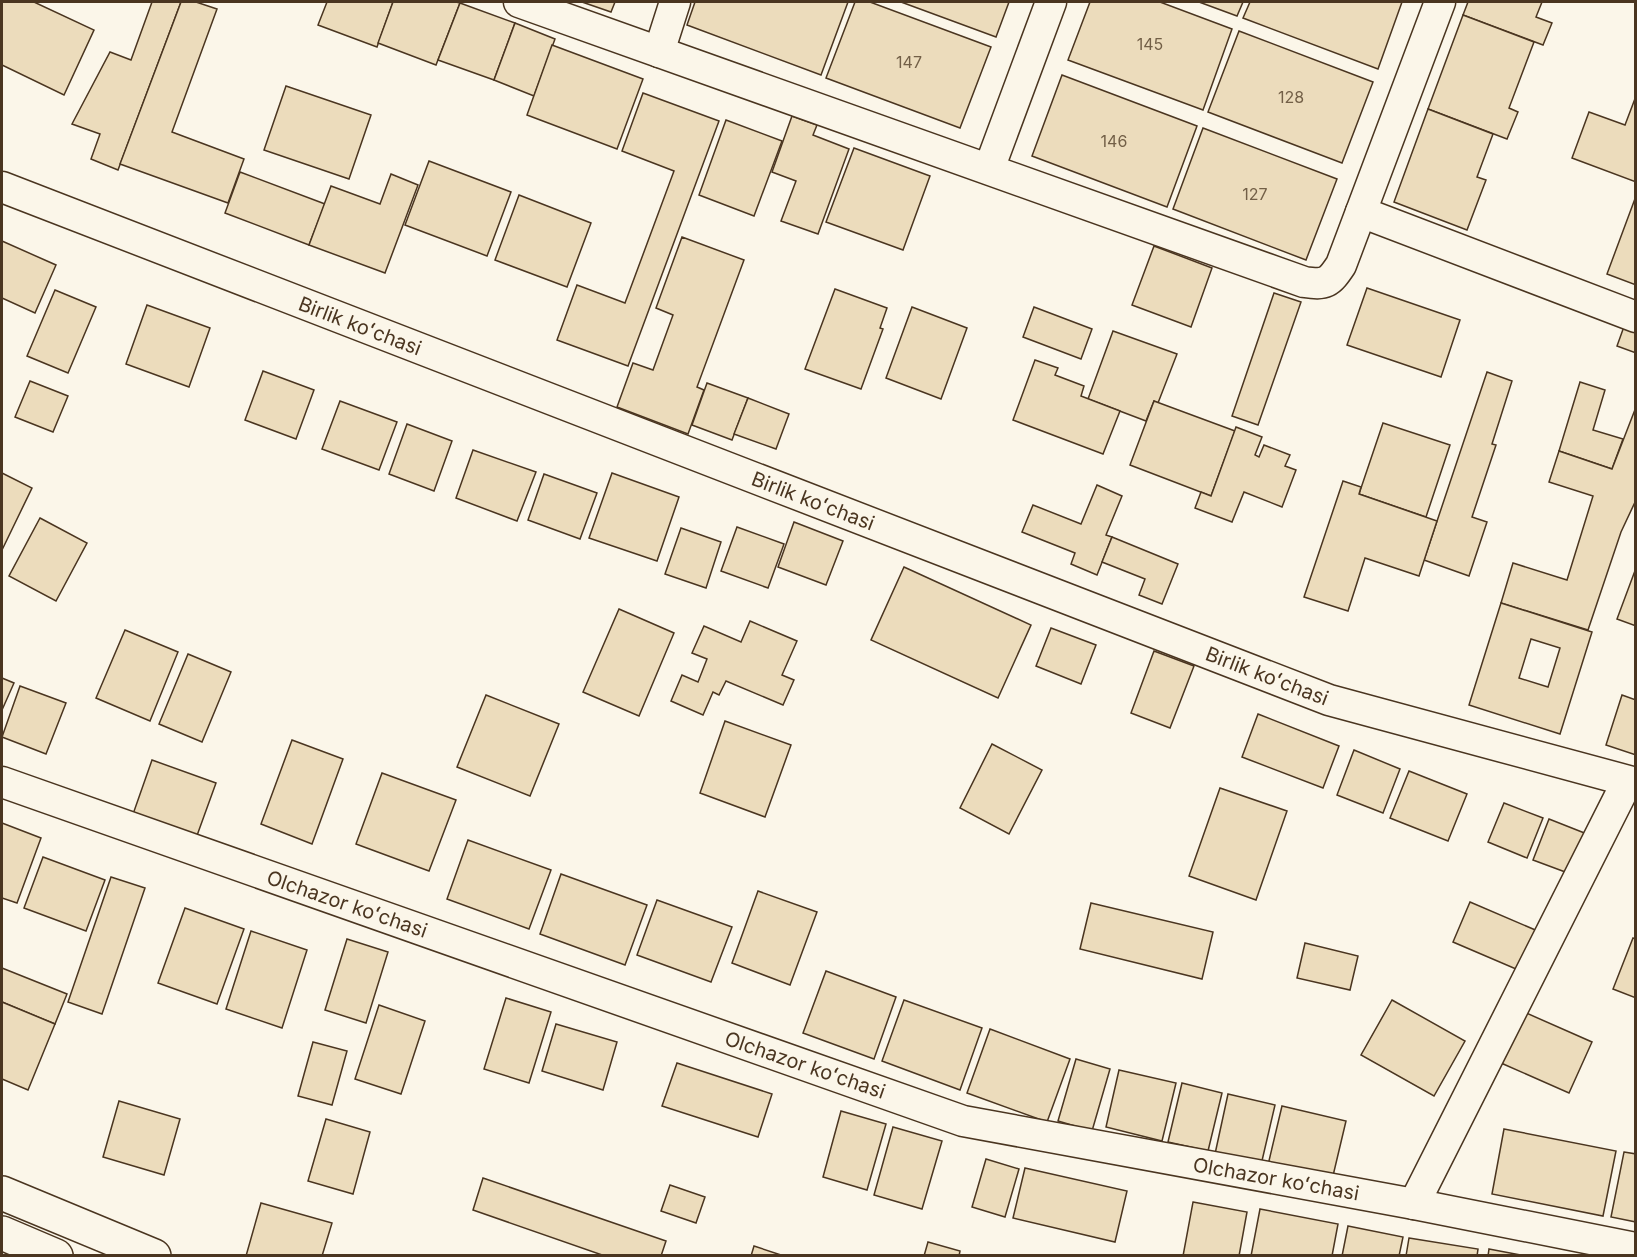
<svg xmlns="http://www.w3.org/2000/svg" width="1637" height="1257" font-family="Inter,sans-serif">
<rect width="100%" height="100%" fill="#fbf6e9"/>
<g fill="#ecdcbc" stroke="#4a3520" stroke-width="1.5" fill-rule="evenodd">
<path d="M 2,2 L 34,2 L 94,30 L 64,95 L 2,65 Z"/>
<path d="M 152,2 L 181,2 L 118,170 L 91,159 L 100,134 L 72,124 L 110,52 L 131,60 Z"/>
<path d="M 181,2 L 196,2 L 217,9 L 172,132 L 244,159 L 228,203 L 120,164 Z"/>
<path d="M 327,2 L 393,2 L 377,47 L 318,25 Z"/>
<path d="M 393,2 L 456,2 L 460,3 L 436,65 L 378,43 Z"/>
<path d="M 582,2 L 615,2 L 611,12 Z"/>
<path d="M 695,2 L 848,2 L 821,75 L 687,25 Z"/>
<path d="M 855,2 L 870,2 L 991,47 L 960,128 L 826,78 Z"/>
<path d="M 901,2 L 1009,2 L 996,37 Z"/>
<path d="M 1090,2 L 1160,2 L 1232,29 L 1203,110 L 1068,60 Z"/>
<path d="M 1199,2 L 1243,2 L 1237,16 Z"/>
<path d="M 1250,2 L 1402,2 L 1378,69 L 1243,18 Z"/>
<path d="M 1468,2 L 1542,2 L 1536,17 L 1552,23 L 1543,45 L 1463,15 Z"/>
<path d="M 460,3 L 515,23 L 494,80 L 438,60 Z"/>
<path d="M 1463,15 L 1534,42 L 1509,108 L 1518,112 L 1507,139 L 1428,109 Z"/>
<path d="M 515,23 L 555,39 L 534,96 L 494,80 Z"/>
<path d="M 1239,31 L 1373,82 L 1342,163 L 1208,112 Z"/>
<path d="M 552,45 L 643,79 L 617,149 L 527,115 Z"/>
<path d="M 1062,75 L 1197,126 L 1167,207 L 1032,156 Z"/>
<path d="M 286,86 L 371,115 L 349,179 L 264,150 Z"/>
<path d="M 643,93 L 719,121 L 628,366 L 557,340 L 577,285 L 625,303 L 674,171 L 622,151 Z"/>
<path d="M 1636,96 L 1636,182 L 1572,158 L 1589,112 L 1625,125 Z"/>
<path d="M 1428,109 L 1493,134 L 1477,177 L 1486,180 L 1467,230 L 1394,202 Z"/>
<path d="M 792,116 L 817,125 L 813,135 L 849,149 L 818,234 L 781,221 L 796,181 L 772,172 Z"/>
<path d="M 726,120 L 782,141 L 754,216 L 699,195 Z"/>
<path d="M 1203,128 L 1337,179 L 1306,260 L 1173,209 Z"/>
<path d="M 854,148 L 930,176 L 903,250 L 826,222 Z"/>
<path d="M 429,161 L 511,192 L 487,256 L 405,225 Z"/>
<path d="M 240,172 L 325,204 L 309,245 L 225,213 Z"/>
<path d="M 391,174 L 418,185 L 385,273 L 309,245 L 331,186 L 380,204 Z"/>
<path d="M 519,195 L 591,223 L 567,287 L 495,260 Z"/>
<path d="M 1636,196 L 1636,285 L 1607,274 Z"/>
<path d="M 682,237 L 744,260 L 697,387 L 704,390 L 688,434 L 617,407 L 633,363 L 653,370 L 673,315 L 656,308 Z"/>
<path d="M 2,241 L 56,265 L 35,313 L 2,298 Z"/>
<path d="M 1154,246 L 1212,268 L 1191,327 L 1132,305 Z"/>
<path d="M 1367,288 L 1460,320 L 1441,377 L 1347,345 Z"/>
<path d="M 835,289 L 887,308 L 880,328 L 883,329 L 861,389 L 805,369 Z"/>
<path d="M 55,290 L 96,307 L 68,373 L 27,356 Z"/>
<path d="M 1274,293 L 1301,302 L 1258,425 L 1232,416 Z"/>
<path d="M 147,305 L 210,328 L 189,387 L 126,364 Z"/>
<path d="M 912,307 L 967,328 L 941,399 L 886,378 Z"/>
<path d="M 1034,307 L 1092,329 L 1081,359 L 1023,337 Z"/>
<path d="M 1626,321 L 1636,325 L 1636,353 L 1617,346 Z"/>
<path d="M 1113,331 L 1177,354 L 1158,403 L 1154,401 L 1146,421 L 1088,399 Z"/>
<path d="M 1035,360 L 1058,368 L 1055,375 L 1084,386 L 1081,396 L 1120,411 L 1103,454 L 1013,420 Z"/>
<path d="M 263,371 L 314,390 L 296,439 L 245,420 Z"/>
<path d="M 1487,372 L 1512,381 L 1492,444 L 1496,445 L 1472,517 L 1487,522 L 1469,576 L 1424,560 Z"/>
<path d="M 30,381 L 68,396 L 53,432 L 15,417 Z"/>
<path d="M 1580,382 L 1605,390 L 1593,430 L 1623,439 L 1612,469 L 1559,451 Z"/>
<path d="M 707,383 L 748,398 L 732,440 L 692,425 Z"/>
<path d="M 748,398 L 789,414 L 776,449 L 734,434 Z"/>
<path d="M 340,401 L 397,422 L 379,470 L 322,449 Z"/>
<path d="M 1154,401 L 1235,431 L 1211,496 L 1130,465 Z"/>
<path d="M 1636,407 L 1636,500 L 1621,532 L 1588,630 L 1501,603 L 1513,563 L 1567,580 L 1593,496 L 1549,482 L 1559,451 L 1612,469 Z"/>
<path d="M 1383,423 L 1450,445 L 1426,517 L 1359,494 Z"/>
<path d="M 407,424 L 452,441 L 434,491 L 389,474 Z"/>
<path d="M 1236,427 L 1262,437 L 1255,455 L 1259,457 L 1264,445 L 1290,455 L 1285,466 L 1296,470 L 1282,507 L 1244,492 L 1232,522 L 1195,508 L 1201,492 L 1211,496 Z"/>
<path d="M 473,450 L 536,472 L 517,521 L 456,498 Z"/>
<path d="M 2,473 L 32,488 L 2,550 Z"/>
<path d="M 612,473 L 679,497 L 657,561 L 589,538 Z"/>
<path d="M 544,474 L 597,493 L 580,539 L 528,520 Z"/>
<path d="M 1343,481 L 1361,487 L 1359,494 L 1437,521 L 1419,576 L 1365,558 L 1348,611 L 1304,597 Z"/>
<path d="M 1097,485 L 1122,496 L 1106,535 L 1112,537 L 1097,575 L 1071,564 L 1075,553 L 1022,532 L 1033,505 L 1081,524 Z"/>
<path d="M 40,518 L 87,543 L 56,601 L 9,576 Z"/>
<path d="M 794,522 L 843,541 L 826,585 L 778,567 Z"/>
<path d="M 737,527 L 784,544 L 768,588 L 721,571 Z"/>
<path d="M 681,528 L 721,542 L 706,588 L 665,574 Z"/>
<path d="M 1112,537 L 1178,564 L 1162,604 L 1139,595 L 1145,579 L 1102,562 Z"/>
<path d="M 904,567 L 1031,625 L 998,698 L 871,640 Z"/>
<path d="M 1636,568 L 1636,626 L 1617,619 Z"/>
<path d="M 1501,603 L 1592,632 L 1560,734 L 1469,705 ZM 1531,639 L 1560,648 L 1548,687 L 1519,678 Z"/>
<path d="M 619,609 L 674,633 L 639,716 L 583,692 Z"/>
<path d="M 750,621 L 797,641 L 782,675 L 794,680 L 783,705 L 726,681 L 719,695 L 713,692 L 703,715 L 671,701 L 682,675 L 698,682 L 707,659 L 692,653 L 704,626 L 741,642 Z"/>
<path d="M 1051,628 L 1096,645 L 1081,684 L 1036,666 Z"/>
<path d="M 125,630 L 178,652 L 150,721 L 96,698 Z"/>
<path d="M 1154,651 L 1194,666 L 1170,728 L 1131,713 Z"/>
<path d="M 188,654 L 231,672 L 202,742 L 159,724 Z"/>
<path d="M 2,678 L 14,683 L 2,710 Z"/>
<path d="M 20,686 L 66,703 L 46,754 L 2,737 Z"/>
<path d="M 486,695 L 559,724 L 530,796 L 457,767 Z"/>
<path d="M 1622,695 L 1636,700 L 1636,755 L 1606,745 Z"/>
<path d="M 1258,714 L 1339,746 L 1323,788 L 1242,757 Z"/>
<path d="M 725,721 L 791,745 L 765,817 L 700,793 Z"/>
<path d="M 292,740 L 343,759 L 312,844 L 261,824 Z"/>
<path d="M 992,744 L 1042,770 L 1009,834 L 960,808 Z"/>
<path d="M 1354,750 L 1400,769 L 1383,813 L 1337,795 Z"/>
<path d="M 152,760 L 216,783 L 195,841 L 132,817 Z"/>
<path d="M 1409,771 L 1467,794 L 1448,841 L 1390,818 Z"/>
<path d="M 382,773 L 456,800 L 429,871 L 356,844 Z"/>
<path d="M 1220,788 L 1287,811 L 1256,900 L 1189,876 Z"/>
<path d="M 1504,803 L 1543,818 L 1527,858 L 1488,842 Z"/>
<path d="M 1549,819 L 1592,836 L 1576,876 L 1533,860 Z"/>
<path d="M 2,823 L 41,838 L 17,903 L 2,898 Z"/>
<path d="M 468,840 L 551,870 L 529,929 L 447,899 Z"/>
<path d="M 43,857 L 105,880 L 86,931 L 24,908 Z"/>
<path d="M 561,874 L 647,905 L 625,965 L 540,934 Z"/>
<path d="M 111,877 L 145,888 L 102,1014 L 68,1002 Z"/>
<path d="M 758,891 L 817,912 L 790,985 L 732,963 Z"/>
<path d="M 657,900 L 732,927 L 711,982 L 637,955 Z"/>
<path d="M 1470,902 L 1540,932 L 1523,972 L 1453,942 Z"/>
<path d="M 1091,903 L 1213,932 L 1202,979 L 1080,949 Z"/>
<path d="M 185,908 L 244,929 L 217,1004 L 158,983 Z"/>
<path d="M 251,931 L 307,950 L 282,1028 L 226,1009 Z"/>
<path d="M 1633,938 L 1636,939 L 1636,998 L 1613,989 Z"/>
<path d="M 347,939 L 388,952 L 366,1023 L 325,1010 Z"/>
<path d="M 1305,943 L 1358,956 L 1350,990 L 1297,978 Z"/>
<path d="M 2,968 L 67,994 L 55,1024 L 2,1002 Z"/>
<path d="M 826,971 L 896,997 L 874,1059 L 803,1033 Z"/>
<path d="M 506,998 L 551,1012 L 529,1083 L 484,1069 Z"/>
<path d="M 904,1000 L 982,1028 L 960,1090 L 882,1061 Z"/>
<path d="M 1392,1000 L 1465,1041 L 1434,1096 L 1361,1055 Z"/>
<path d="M 2,1002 L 55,1024 L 28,1090 L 2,1079 Z"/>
<path d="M 379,1005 L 425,1021 L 401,1094 L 355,1079 Z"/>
<path d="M 1524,1012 L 1592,1042 L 1569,1093 L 1501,1063 Z"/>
<path d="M 556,1024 L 617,1042 L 603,1090 L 542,1071 Z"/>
<path d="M 990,1029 L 1070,1059 L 1047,1122 L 967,1093 Z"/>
<path d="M 313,1042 L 347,1051 L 332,1105 L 298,1096 Z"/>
<path d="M 1076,1059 L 1110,1069 L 1092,1131 L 1058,1121 Z"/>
<path d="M 677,1063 L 772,1094 L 758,1137 L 662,1106 Z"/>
<path d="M 1119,1070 L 1176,1083 L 1162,1141 L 1106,1127 Z"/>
<path d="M 1182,1083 L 1222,1093 L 1208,1151 L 1168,1142 Z"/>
<path d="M 1228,1094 L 1275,1105 L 1261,1165 L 1215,1154 Z"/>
<path d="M 119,1101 L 180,1119 L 164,1175 L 103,1157 Z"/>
<path d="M 1282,1106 L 1346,1121 L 1332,1180 L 1268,1165 Z"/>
<path d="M 841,1111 L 886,1124 L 867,1190 L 823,1177 Z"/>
<path d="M 326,1119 L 370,1132 L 353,1194 L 308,1181 Z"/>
<path d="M 893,1127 L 942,1141 L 922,1209 L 874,1195 Z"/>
<path d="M 1504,1129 L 1616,1151 L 1603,1216 L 1492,1194 Z"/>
<path d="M 1624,1152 L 1636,1154 L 1636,1222 L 1611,1217 Z"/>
<path d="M 986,1159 L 1019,1169 L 1005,1217 L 972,1207 Z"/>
<path d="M 1025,1168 L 1127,1191 L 1115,1242 L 1013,1218 Z"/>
<path d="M 483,1178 L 666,1241 L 661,1256 L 605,1256 L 473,1210 Z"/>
<path d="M 670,1185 L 705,1197 L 696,1223 L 661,1211 Z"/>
<path d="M 1193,1202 L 1247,1212 L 1239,1256 L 1183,1256 Z"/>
<path d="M 261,1203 L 332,1223 L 322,1256 L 246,1256 Z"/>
<path d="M 1260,1209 L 1338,1224 L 1332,1256 L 1251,1256 Z"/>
<path d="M 1348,1226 L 1403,1237 L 1399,1256 L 1342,1256 Z"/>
<path d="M 1409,1238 L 1478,1249 L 1477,1256 L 1406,1256 Z"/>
<path d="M 928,1242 L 960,1251 L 959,1256 L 924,1256 Z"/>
<path d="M 754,1246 L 784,1256 L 751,1256 Z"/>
<path d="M 1489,1249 L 1526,1256 L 1488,1256 Z"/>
</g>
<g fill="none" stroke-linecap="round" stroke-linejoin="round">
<defs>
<g id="minor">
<path d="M 519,2 L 1304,282 C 1326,285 1329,283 1341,265 L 1440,2"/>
<path d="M 659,52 L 675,2"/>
<path d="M 989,169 L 1051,2"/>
<path d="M 2,187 L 1329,700 L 1636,783"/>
<path d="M 1361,212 L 1636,317"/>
<path d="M 2,782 L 963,1121 L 1414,1204 L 1636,1248"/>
<path d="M 1414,1204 L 1627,782"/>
</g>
<g id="secondary">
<path d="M 2,1193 L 154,1256"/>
<path d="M 2,1233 L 56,1256"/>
</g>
</defs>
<use href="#minor" stroke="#4a3520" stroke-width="33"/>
<use href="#secondary" stroke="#4a3520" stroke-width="36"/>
<use href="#minor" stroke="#fbf6e9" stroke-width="30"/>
<use href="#secondary" stroke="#fbf6e9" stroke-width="33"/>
</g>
<g text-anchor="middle" stroke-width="4.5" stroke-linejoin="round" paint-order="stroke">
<g font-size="16" fill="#725f47">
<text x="1150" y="50">145</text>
<text x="909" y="68">147</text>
<text x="1291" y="103">128</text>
<text x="1114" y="147">146</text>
<text x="1255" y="200">127</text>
</g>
<g font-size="20" fill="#4a3520" stroke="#fbf6e9">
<text transform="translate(360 326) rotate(21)" y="7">Birlik koʻchasi</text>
<text transform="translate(813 501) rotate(21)" y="7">Birlik koʻchasi</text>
<text transform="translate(1267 676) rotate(21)" y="7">Birlik koʻchasi</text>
<text transform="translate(347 904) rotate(19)" y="7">Olchazor koʻchasi</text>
<text transform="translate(805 1065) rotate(19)" y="7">Olchazor koʻchasi</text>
<text transform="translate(1276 1179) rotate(10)" y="7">Olchazor koʻchasi</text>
</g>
</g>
<rect width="1637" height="1257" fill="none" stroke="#4a3520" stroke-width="6"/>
</svg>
